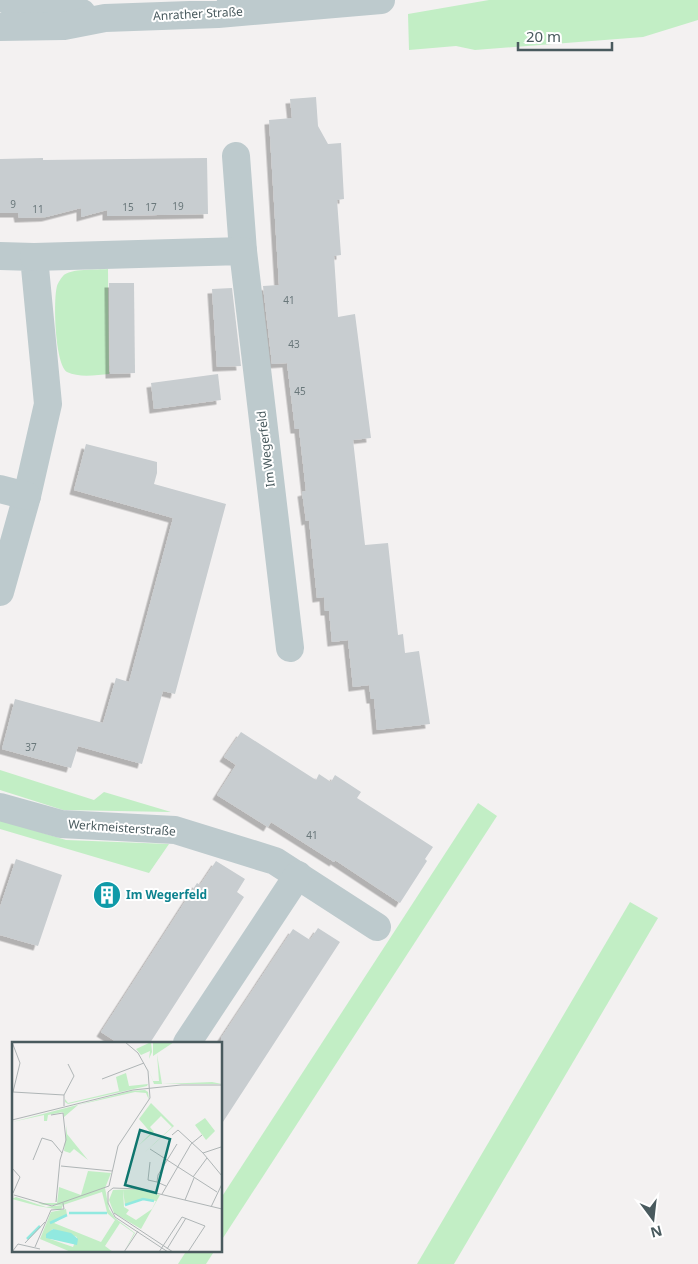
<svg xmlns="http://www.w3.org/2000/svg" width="698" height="1264" font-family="'Noto Sans',sans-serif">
<defs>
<filter id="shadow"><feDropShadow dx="-4.5" dy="4.5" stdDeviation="0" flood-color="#0004"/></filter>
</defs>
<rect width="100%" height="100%" fill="#f3f1f1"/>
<g fill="#c2eec5">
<path d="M 489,0 L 698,0 L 698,20 L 643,37 L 475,50 L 456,46 L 409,50 L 408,14 Z"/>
<path d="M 108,269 L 109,374 C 97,375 79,378 67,372 C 55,364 53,300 57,286 C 58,283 61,278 63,276 C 70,268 97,270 108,269 Z"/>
<path d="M 0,770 L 94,800 L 104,792 L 171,812 L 63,810 L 0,790 Z"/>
<path d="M 478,803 L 497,816 L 221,1241 L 221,1198 Z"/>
<path d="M 0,820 L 66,840 L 169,844 L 149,873 L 0,829 Z"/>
<path d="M 630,902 L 658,918 L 454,1264 L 417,1264 Z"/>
<path d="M 187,1250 L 215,1250 L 206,1264 L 178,1264 Z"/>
</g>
<g fill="#c8cdd0" filter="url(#shadow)">
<path d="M 316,97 L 318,126 L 328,144 L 341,143 L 344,199 L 337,200 L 341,255 L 334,256 L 338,317 L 355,314 L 371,438 L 353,440 L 365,545 L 388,543 L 398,635 L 403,634 L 405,653 L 419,651 L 430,724 L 377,730 L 374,699 L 371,699 L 369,685 L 353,687 L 348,640 L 332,642 L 329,611 L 325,611 L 324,597 L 317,598 L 309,520 L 306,521 L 302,492 L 306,491 L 299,429 L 295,429 L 287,363 L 272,364 L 263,286 L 279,285 L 269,120 L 292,118 L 290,99 Z"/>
<path d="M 43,158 L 43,160 L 207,158 L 208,214 L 107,216 L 107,210 L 81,217 L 81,208 L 46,217 L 19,218 L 18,213 L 0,213 L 0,159 Z"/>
<path d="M 109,283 L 134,283 L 135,373 L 110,374 Z"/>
<path d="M 232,288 L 241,366 L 217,367 L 212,289 Z"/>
<path d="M 218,374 L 221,400 L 154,409 L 151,383 Z"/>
<path d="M 86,444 L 157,462 L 157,473 L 154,484 L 226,504 L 175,694 L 163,691 L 142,764 L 78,746 L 71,768 L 2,749 L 15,699 L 103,723 L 116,678 L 129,682 L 173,518 L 74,490 Z"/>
<path d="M 241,732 L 316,780 L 319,774 L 331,782 L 335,775 L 361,792 L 357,798 L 433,847 L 425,859 L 427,861 L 400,903 L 335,860 L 334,862 L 271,822 L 268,827 L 217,795 L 236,765 L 224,757 Z"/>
<path d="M 16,859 L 62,875 L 38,946 L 0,935 L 0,907 Z"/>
<path d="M 216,861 L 245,879 L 237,892 L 244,897 L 150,1043 L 118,1043 L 101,1032 L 197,883 L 200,885 Z"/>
<path d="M 318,928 L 340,942 L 221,1125 L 221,1038 L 293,929 L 310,940 Z"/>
</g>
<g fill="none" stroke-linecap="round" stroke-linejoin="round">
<g stroke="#bdcacd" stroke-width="28">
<path d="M 7,0 L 82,13"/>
<path d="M 0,27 L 64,26 L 105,18 L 218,14 L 381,0"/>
<path d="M 236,156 L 243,251"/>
<path d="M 0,256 L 34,257 L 48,404 L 27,496 L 0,592"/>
<path d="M 34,257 L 243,251 L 290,648"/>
<path d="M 0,489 L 27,496"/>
<path d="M 0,807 L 61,824 L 175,830 L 275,861 L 377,927"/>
<path d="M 187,1043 L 298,875"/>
</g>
</g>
<defs>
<symbol id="building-disc" viewBox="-11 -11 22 22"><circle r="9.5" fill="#0f9aa8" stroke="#fff"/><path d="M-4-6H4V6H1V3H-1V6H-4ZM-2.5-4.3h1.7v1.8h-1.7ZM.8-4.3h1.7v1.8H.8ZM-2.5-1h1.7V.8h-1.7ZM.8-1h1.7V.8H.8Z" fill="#fff"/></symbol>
</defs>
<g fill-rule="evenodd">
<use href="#building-disc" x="91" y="879" width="32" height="32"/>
</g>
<g text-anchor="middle" stroke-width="4" stroke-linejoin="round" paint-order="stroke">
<g font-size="10" fill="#69777a">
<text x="13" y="208">9</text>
<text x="178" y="210">19</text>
<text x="128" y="211">15</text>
<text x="151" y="211">17</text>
<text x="38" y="213">11</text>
<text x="289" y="304">41</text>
<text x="294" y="348">43</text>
<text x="300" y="395">45</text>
<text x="31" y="751">37</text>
<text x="312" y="839">41</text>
</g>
<g font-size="12" fill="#495a5e" stroke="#fff">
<text transform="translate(198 14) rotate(-3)" y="4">Anrather Straße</text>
<text transform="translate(266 449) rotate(-97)" y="4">Im Wegerfeld</text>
<text transform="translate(122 828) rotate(4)" y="4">Werkmeisterstraße</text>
</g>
<g font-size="12" font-weight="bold" fill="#0d838f" stroke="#fff" text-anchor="start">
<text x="126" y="899">Im Wegerfeld</text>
</g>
</g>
<g transform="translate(12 1042)">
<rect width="210" height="210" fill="#f3f1f1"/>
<path d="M 139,0 L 140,10 L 137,17 L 138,9 L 129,13 L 124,7 ZM 141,0 L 162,0 L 141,14 ZM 145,12 L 150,42 L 200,40 L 210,42 L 142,42 L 134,21 L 141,39 L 147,39 ZM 114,31 L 117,44 L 136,42 L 135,44 L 56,62 L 53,60 L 53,57 L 56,61 L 107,49 L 104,35 ZM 133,48 L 136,50 L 137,58 L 134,51 L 123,50 L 66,63 L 52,75 L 51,70 L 36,73 L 35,79 L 32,79 L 32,73 L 0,80 L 119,49 ZM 139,61 L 162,84 L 132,111 L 160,85 L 149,74 L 138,85 L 142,90 L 126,104 L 139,91 L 127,77 ZM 193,76 L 203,89 L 194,98 L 183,83 ZM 55,83 L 55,92 L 76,118 L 62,107 L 58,111 L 52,109 ZM 76,129 L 99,131 L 93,146 L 97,167 L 103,176 L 123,191 L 113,208 L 122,191 L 108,181 L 93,204 L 101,210 L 59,210 L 28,197 L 39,170 L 54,167 L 55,173 L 42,181 L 89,200 L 103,178 L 95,171 L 57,171 L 95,170 L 90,150 L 51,163 L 49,168 L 26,164 L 0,157 L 4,155 L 34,165 L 51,163 L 31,163 L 4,152 L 26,161 L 45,161 L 47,145 L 69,153 ZM 40,187 L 65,195 L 61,205 L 38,197 ZM 123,147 L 148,153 L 129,187 L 102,171 L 97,158 L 101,148 ZM 111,148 L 113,163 L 131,157 L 144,159 L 140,167 L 124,178 L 114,172 L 117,168 L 112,165 Z" fill="#c2eec5" fill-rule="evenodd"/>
<path d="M 41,187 L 59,191 L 66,197 L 65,203 L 34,196 L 34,192 Z" fill="#91e9e0"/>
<path fill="none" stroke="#91e9e0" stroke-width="2.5" d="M 113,163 L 131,157 L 142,159M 57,171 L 95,171M 38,181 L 55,173M 15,197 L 28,184"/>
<path fill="none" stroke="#afb5b6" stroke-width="1" d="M 0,0 L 8,21 L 1,50 L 52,53M 90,37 L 132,21M 52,64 L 52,53 L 62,34 L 56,22M 39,73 L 51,71 L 54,98 L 48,118 L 44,160M 0,78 L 121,48 L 169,43 L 210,43M 160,93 L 166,88 L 191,111 L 210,134M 138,107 L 205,150M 191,111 L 209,105M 21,118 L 30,96 L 40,99 L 50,111M 138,120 L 136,138 L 145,140M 49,124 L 100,129M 0,126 L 8,135 L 1,151M 181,135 L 195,116M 97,144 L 106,104 L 138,56 L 136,29 L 126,11 L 113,0M 154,144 L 145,140 L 146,133 L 165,102M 96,150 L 101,146 L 127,147 L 210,167M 96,150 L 96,161 L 103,175 L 156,210M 150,152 L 179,102 L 190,93M 2,153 L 40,164 L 97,144M 173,158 L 182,136M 199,165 L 210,142M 102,171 L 161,210M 13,201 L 33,180M 23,205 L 39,168 L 52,167 L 51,161M 155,207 L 174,176M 0,210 L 6,202 L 28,207M 112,210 L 126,189M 147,210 L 170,175 L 193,184 L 176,210"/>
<path fill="#0f766e" fill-opacity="0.15" stroke="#0f766e" stroke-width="2.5" d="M 128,88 L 158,97 L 144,151 L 113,143 Z"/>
<rect width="210" height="210" fill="none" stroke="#495a5e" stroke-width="2.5"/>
</g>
<g transform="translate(653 1219) rotate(165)" stroke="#ffffff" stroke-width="4" paint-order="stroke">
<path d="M0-4L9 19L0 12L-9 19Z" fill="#495a5e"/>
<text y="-8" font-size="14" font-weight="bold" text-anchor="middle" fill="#495a5e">N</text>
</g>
<path d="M518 42v8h94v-8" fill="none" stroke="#495a5e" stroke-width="2.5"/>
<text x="526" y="42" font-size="15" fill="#495a5e" stroke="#ffffff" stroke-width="4" paint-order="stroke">20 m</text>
</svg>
